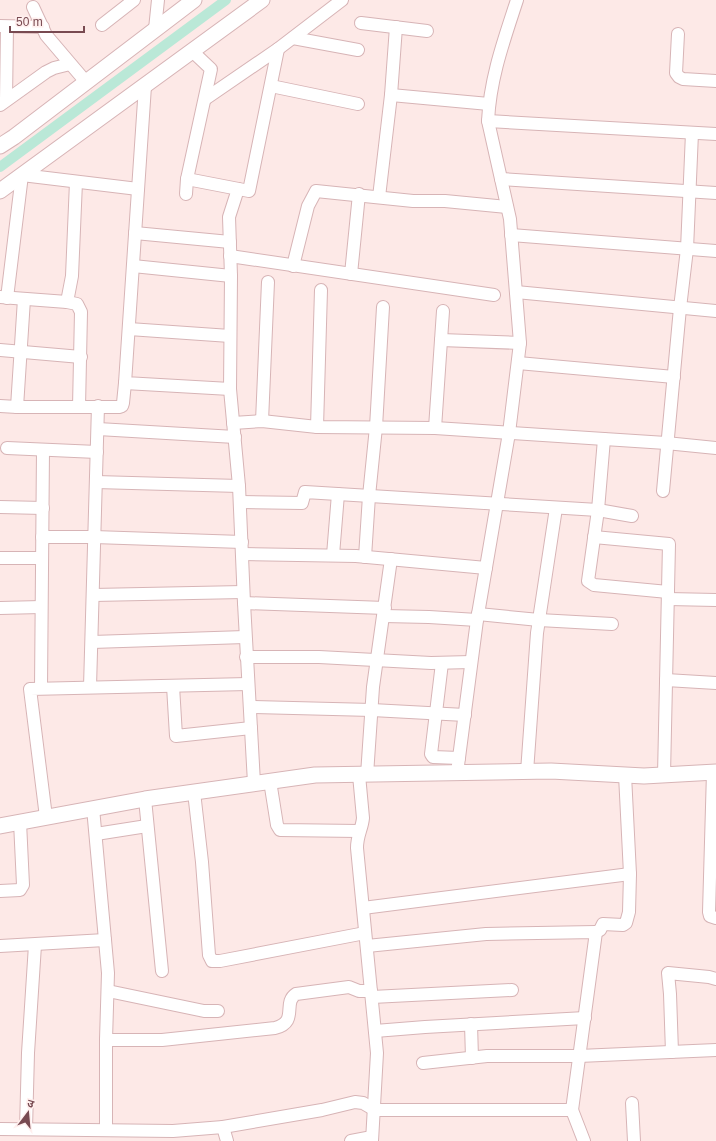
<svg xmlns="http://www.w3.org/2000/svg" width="716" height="1141" font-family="Arial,'Noto Sans Devanagari',sans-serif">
<rect width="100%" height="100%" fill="#fde9e7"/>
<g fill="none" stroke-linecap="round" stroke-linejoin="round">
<path stroke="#bae8d7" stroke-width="10" d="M 0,167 L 226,0"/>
<defs>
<g id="minor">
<path d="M 33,7 L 46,35 L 86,82"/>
<path d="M 361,23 L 427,31"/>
<path d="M 102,25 L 134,0"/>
<path d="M 0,26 L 43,27"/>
<path d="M 155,29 L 158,0"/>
<path d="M 678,34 L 676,73 L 679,77 L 683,79 L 716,81"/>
<path d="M 293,38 L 358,50"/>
<path d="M 145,86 L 125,383 L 230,389"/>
<path d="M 271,86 L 358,104"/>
<path d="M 391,95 L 489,104"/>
<path d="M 205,99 L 278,49 L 342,0"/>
<path d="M 6,100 L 7,27"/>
<path d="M 0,105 L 46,72 L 54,68 L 70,64"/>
<path d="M 488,121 L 716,134"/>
<path d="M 187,179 L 249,191 L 278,49"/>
<path d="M 501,179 L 716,193"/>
<path d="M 238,189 L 229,217 L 231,276 L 230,389 L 239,486 L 244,603 L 254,783"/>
<path d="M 186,194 L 187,179 L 211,69 L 192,51"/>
<path d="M 379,197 L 391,95 L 396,27"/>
<path d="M 135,233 L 230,242"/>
<path d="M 511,235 L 716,251"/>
<path d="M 230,256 L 494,295"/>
<path d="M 133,266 L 231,276"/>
<path d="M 293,266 L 308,206 L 316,191 L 413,201 L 445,201 L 507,207"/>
<path d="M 351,274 L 359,194"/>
<path d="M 516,292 L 716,311"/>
<path d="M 0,297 L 67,302 L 77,304 L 81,312 L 79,407"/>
<path d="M 7,298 L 22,175 L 138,189"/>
<path d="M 67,302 L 72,276 L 76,182"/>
<path d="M 129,329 L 230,336"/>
<path d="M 441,340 L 520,343"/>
<path d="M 0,350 L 81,357"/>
<path d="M 518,363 L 674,377"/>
<path d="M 0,406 L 17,407 L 119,407 L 122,406 L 123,403 L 125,383"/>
<path d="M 17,407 L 24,299"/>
<path d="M 262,421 L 268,282"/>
<path d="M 233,423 L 262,421 L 317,427 L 435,428 L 666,443 L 716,448"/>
<path d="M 317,427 L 321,290"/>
<path d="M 435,428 L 443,311"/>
<path d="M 98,429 L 235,437"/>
<path d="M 604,439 L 598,510 L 588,581 L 594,585 L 668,592"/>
<path d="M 7,448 L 97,452"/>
<path d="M 96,482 L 239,486"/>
<path d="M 663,491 L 680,308 L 687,249 L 692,133"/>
<path d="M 240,502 L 302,503 L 305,492 L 598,510 L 632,516"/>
<path d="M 0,507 L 43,508"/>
<path d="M 42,537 L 94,537 L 242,542"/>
<path d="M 594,537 L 669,544 L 664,775"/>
<path d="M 242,554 L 356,556 L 486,568"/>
<path d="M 333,555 L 338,494"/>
<path d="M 365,557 L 369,496 L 376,427 L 383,307"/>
<path d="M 0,558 L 42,558"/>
<path d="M 93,595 L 243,592"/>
<path d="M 668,599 L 716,600"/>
<path d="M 244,603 L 385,608"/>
<path d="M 0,608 L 41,607"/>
<path d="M 478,614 L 539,620 L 612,624"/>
<path d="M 384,616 L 429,617 L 477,620"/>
<path d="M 92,642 L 245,637"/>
<path d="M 246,657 L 319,657 L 431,663 L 471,662"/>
<path d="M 442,663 L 431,754 L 433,757 L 459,758"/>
<path d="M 666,680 L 716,683"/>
<path d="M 173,686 L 176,736 L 251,728"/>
<path d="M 90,687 L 98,406"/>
<path d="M 41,688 L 43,450"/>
<path d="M 250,707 L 372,710 L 465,715"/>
<path d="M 527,772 L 537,633 L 556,508"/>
<path d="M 713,772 L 709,912 L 710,916 L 716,918"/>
<path d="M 457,773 L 477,620 L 509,433 L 520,343 L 510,219 L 488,121 C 490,78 504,40 517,0"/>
<path d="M 359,775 L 363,818 C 362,829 357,835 357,848 L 377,1053 L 372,1141"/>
<path d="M 367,775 L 373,687 L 391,559"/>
<path d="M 270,781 L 277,825 L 280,830 L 359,831"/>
<path d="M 194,792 L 202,862 L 209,955 L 212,961 L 220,961 L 365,933"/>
<path d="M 145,799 L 162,971"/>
<path d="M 93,808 L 108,973 L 106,1040 L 106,1130"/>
<path d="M 46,817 L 30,689 L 248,684"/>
<path d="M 96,834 L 147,826"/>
<path d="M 0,891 L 20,890 L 23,885 L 20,822"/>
<path d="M 363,908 L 630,874"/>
<path d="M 596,932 L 600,930 L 603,924 L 623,925 L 626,923 L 629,912 L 630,874 L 625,775"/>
<path d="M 0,946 L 105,940"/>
<path d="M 367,946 L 486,934 L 596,932 L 572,1110"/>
<path d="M 108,991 L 204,1011 L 218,1011"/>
<path d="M 372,997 L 512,990"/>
<path d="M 471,1024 L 472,1058"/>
<path d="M 375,1031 L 425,1027 L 585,1018"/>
<path d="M 106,1040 L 162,1040 L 275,1028 C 299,1022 282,1003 296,994 L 349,987 L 359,991 L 371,991"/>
<path d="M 672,1052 L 670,994 L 668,973 L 709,977 L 716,979"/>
<path d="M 423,1063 L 487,1056 L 579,1056 L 716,1050"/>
<path d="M 632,1103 L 634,1141"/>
<path d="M 223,1127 L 322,1110 L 355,1102 L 363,1103 L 375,1110 L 572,1110 L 584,1141"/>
<path d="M 0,1129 L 173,1131 L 223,1127 L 227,1141"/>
<path d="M 26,1129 L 28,1053 L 35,945"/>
<path d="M 351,1141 L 372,1137"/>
</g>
<g id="tertiary">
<path d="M 0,146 L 14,137 L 194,0"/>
<path d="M 0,191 L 262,0"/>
<path d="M 0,826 L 145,799 L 315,775 L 551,771 L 644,776 L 716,772"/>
</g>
</defs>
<use href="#minor" stroke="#d7b4b6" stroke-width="14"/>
<use href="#tertiary" stroke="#d7b4b6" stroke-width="17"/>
<use href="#minor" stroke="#fff" stroke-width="12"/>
<use href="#tertiary" stroke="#fff" stroke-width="15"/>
</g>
<g transform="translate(28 1113) rotate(16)" stroke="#ffefee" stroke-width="3" paint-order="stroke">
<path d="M0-3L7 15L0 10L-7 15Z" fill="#784a51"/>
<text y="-6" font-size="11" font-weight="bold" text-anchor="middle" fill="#784a51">उ</text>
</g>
<path d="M10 26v6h74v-6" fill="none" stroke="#784a51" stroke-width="2"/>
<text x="16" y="26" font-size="12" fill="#784a51" stroke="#ffefee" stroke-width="3" paint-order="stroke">50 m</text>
</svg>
